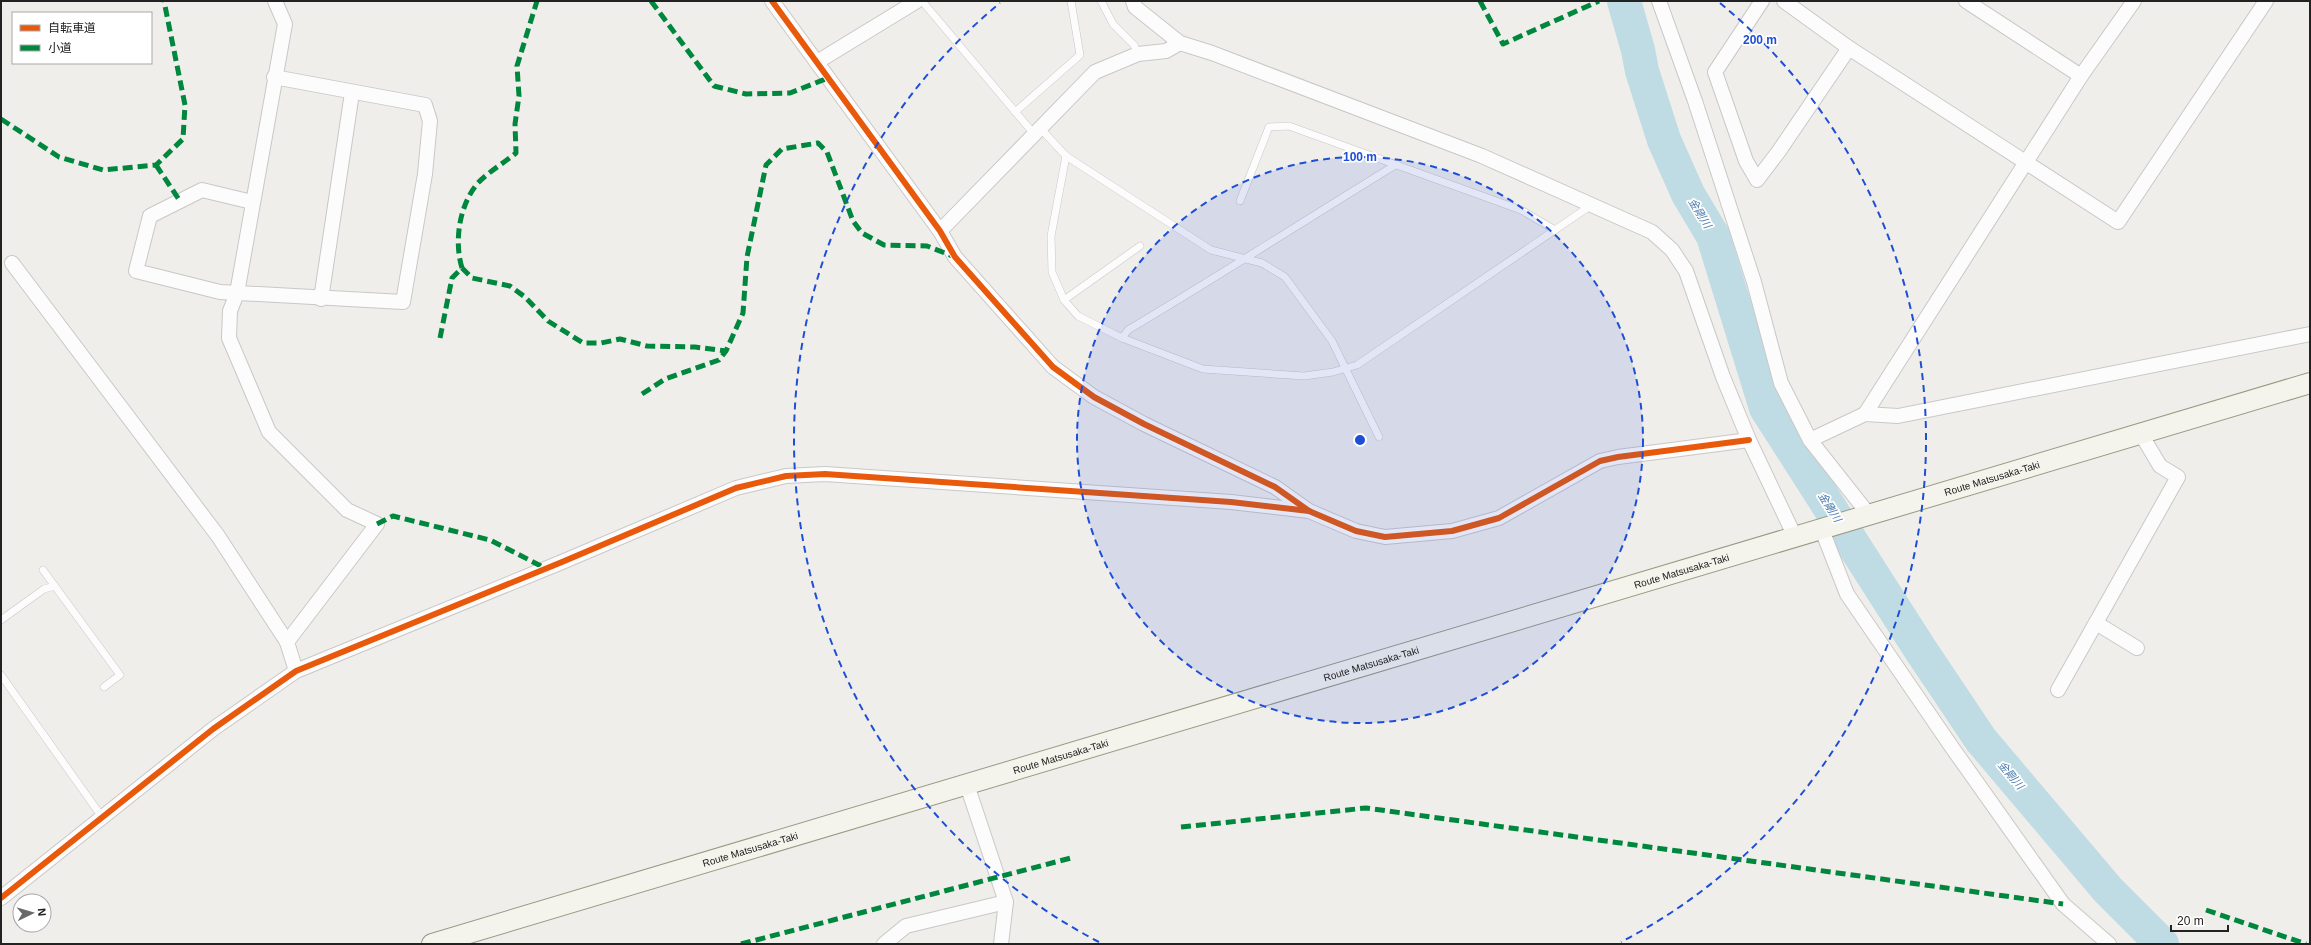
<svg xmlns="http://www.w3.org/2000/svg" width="2311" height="945" font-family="Arial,'Noto Sans JP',sans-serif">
<rect width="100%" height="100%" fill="#f0eeeb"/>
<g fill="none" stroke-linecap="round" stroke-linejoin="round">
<path stroke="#bfdbe3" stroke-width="34" d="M 1624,1 L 1638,50 L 1642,71 L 1664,140 L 1688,194 L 1713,236 L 1766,408 L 1920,649 L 1981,740 L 2108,890 L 2162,944"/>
<defs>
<g id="service">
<path d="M 922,1 L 1034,134"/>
<path d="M 1101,1 L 1113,24 L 1134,45 L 1138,54"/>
<path d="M 1015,112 L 1080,55 L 1071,1"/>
<path d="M 1040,128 L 1066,156 L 1051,236 L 1052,272 L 1064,300 L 1078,316 L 1122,338 L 1203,369 L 1304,376 L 1333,372 L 1357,365 L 1593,204"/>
<path d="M 1066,156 L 1211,250 L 1262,263 L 1285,277 L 1332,341 L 1379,437"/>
<path d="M 1240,201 L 1269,127 L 1289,126 L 1521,210 L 1555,230"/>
<path d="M 1064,300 L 1140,246"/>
<path d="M 1122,338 L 1128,330 C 1219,276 1307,219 1397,164"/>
<path d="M 43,570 L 120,675 L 104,687"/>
<path d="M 1,620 L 44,589 L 55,586"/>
<path d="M 1,675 L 102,817"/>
</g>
<g id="minor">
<path d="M 275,1 L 285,24 L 237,293 L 230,311 L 229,338 L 269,432 L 347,510 L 377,524 L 287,642 L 296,671"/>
<path d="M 772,1 L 940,231 L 955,257 L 1053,367 L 1094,397 L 1144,424 L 1275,487 L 1309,511 L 1356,531 L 1385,537 L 1452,531 L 1499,518 L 1600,461 L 1618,457 L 1749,440"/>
<path d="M 1133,1 L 1135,7 L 1180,43 L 1212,53 L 1482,156 L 1652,232 L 1672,250 L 1686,271 L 1723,377 L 1749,440 L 1795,537"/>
<path d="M 1659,1 L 1695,101 L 1754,282 L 1781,383 L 1810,440 L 1870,516"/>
<path d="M 1762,1 L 1715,72 L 1746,161 L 1757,180 L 1779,151 L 1849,48"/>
<path d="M 1784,1 L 1849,48 L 2118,222 L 2266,1"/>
<path d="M 1966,1 L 2081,76"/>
<path d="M 817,62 L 917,1"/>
<path d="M 252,202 L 202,190 L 150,216 L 136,271 L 220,292 L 403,302 L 425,174 L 430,121 L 425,105 L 274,77"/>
<path d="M 940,231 L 1095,72 L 1138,54 L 1166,51 L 1180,43"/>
<path d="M 12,263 L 218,536 L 287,642"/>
<path d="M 321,299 L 352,93"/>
<path d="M 1865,414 L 2081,76 L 2134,1"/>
<path d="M 1810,440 L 1865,414 L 1898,416 L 2310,334"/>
<path d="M 1822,530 L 1847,594 L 1951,746 L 2063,904 L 2109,944"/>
<path d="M 2096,623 L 2137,648"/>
<path d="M 2058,690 L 2178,477 L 2160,466 L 2141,434"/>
<path d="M 967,785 L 1006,902 L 1001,944"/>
<path d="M 1,898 L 213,729 L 296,671 L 562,562 L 736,488 L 786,476 L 825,474 L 1231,502 L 1309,511"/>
<path d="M 884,944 L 906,926 L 1006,902"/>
</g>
<g id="secondary">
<path id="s1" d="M 432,944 L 2310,383"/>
</g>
</defs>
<use href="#service" stroke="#c9c8c7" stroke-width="8"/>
<use href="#minor" stroke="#c9c8c7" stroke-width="16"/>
<use href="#secondary" stroke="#999a82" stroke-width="22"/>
<use href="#service" stroke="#fdfcfc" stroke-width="7"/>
<use href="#minor" stroke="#fdfcfc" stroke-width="14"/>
<use href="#secondary" stroke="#f4f4ed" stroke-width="20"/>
<g stroke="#00873e" stroke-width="5" stroke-dasharray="10 5" stroke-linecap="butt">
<path d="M 651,1 L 714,86 L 746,94 L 790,93 L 828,78"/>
<path d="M 1480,1 L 1503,44 L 1599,1"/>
<path d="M 1,119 L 59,157 L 103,170 L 156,165 L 183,139 L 185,105 L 164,1"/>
<path d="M 156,165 L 180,201"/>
<path d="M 462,268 C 454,242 459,206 477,184 C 488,172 504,163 516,153 L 515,124 L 519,96 L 517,66 L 537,1"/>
<path d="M 440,338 L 452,278 L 462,268 L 472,278 L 510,286 L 525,297 L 548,321 L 583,343 L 601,343 L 620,339 L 647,346 L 695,347 L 726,351"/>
<path d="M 642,394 L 665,379 L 719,360 L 726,351 L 743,313 L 747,257 L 766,165 L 782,149 L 818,143 L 827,152 L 853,221 L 862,233 L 884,245 L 927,246 L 955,257"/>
<path d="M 377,524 L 393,516 L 490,540 L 547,569"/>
<path d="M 1181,827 L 1366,808 L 2063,904"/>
<path d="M 2206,910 L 2306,944"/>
<path d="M 741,944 L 1071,858"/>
</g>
<defs>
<g id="cycleway">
<path d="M 772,1 L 940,231 L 955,257 L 1053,367 L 1094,397 L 1144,424 L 1275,487 L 1309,511 L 1356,531 L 1385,537 L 1452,531 L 1499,518 L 1600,461 L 1618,457 L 1749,440"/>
<path d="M 1,898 L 213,729 L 296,671 L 562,562 L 736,488 L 786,476 L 825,474 L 1231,502 L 1309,511"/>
</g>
</defs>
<use href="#cycleway" stroke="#fff" stroke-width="8"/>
<use href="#cycleway" stroke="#e8590c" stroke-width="6"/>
</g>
<circle cx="1360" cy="440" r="283" fill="#1d4ed8" fill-opacity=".12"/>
<g fill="none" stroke="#1d4ed8" stroke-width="2" stroke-dasharray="7 5">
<circle cx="1360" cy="440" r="283"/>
<path d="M1099 942A566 566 0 0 1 1000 3M1720 3A566 566 0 0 1 1621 942"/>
</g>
<g text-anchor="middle" stroke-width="3.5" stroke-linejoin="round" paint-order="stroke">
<g font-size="10" fill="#222" stroke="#fff">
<text dy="4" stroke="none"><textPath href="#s1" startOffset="1628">Route Matsusaka-Taki</textPath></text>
<text dy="4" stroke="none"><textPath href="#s1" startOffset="1304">Route Matsusaka-Taki</textPath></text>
<text dy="4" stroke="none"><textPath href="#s1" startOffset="980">Route Matsusaka-Taki</textPath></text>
<text dy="4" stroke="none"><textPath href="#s1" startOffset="656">Route Matsusaka-Taki</textPath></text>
<text dy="4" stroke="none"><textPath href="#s1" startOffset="332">Route Matsusaka-Taki</textPath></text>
</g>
<g font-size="11" font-style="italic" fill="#4a7aab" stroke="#fff">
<text transform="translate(1700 213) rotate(59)" y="4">金剛川</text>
<text transform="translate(1830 507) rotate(58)" y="4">金剛川</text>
<text transform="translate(2011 775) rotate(50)" y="4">金剛川</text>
</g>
</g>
<circle cx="1360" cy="440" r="6" fill="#1d4ed8" stroke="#fff" stroke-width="2"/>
<g font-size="12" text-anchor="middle" font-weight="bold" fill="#1d4ed8" stroke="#fff" stroke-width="3.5" stroke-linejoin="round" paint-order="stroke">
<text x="1760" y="44">200 m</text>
<text x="1360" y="161">100 m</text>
</g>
<rect width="2311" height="945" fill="none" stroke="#222222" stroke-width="4"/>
<rect x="12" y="12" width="140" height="52" fill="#ffffff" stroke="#a7a7a7"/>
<rect x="20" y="25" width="20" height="6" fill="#e8590c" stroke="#a7a7a7"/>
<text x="48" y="32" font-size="12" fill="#222222">自転車道</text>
<rect x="20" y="45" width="20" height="6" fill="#00873e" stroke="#a7a7a7"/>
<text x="48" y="52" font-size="12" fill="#222222">小道</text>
<g transform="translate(32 913) rotate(85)"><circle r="19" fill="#ffffff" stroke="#a7a7a7"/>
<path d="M0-3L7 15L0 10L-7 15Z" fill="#6a6968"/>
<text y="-6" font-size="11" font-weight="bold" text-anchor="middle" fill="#222222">N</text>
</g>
<path d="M2171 925v6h57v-6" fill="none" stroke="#222222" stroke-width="2"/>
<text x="2177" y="925" font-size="12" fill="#222222" stroke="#ffffff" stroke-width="3" paint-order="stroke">20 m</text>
</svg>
